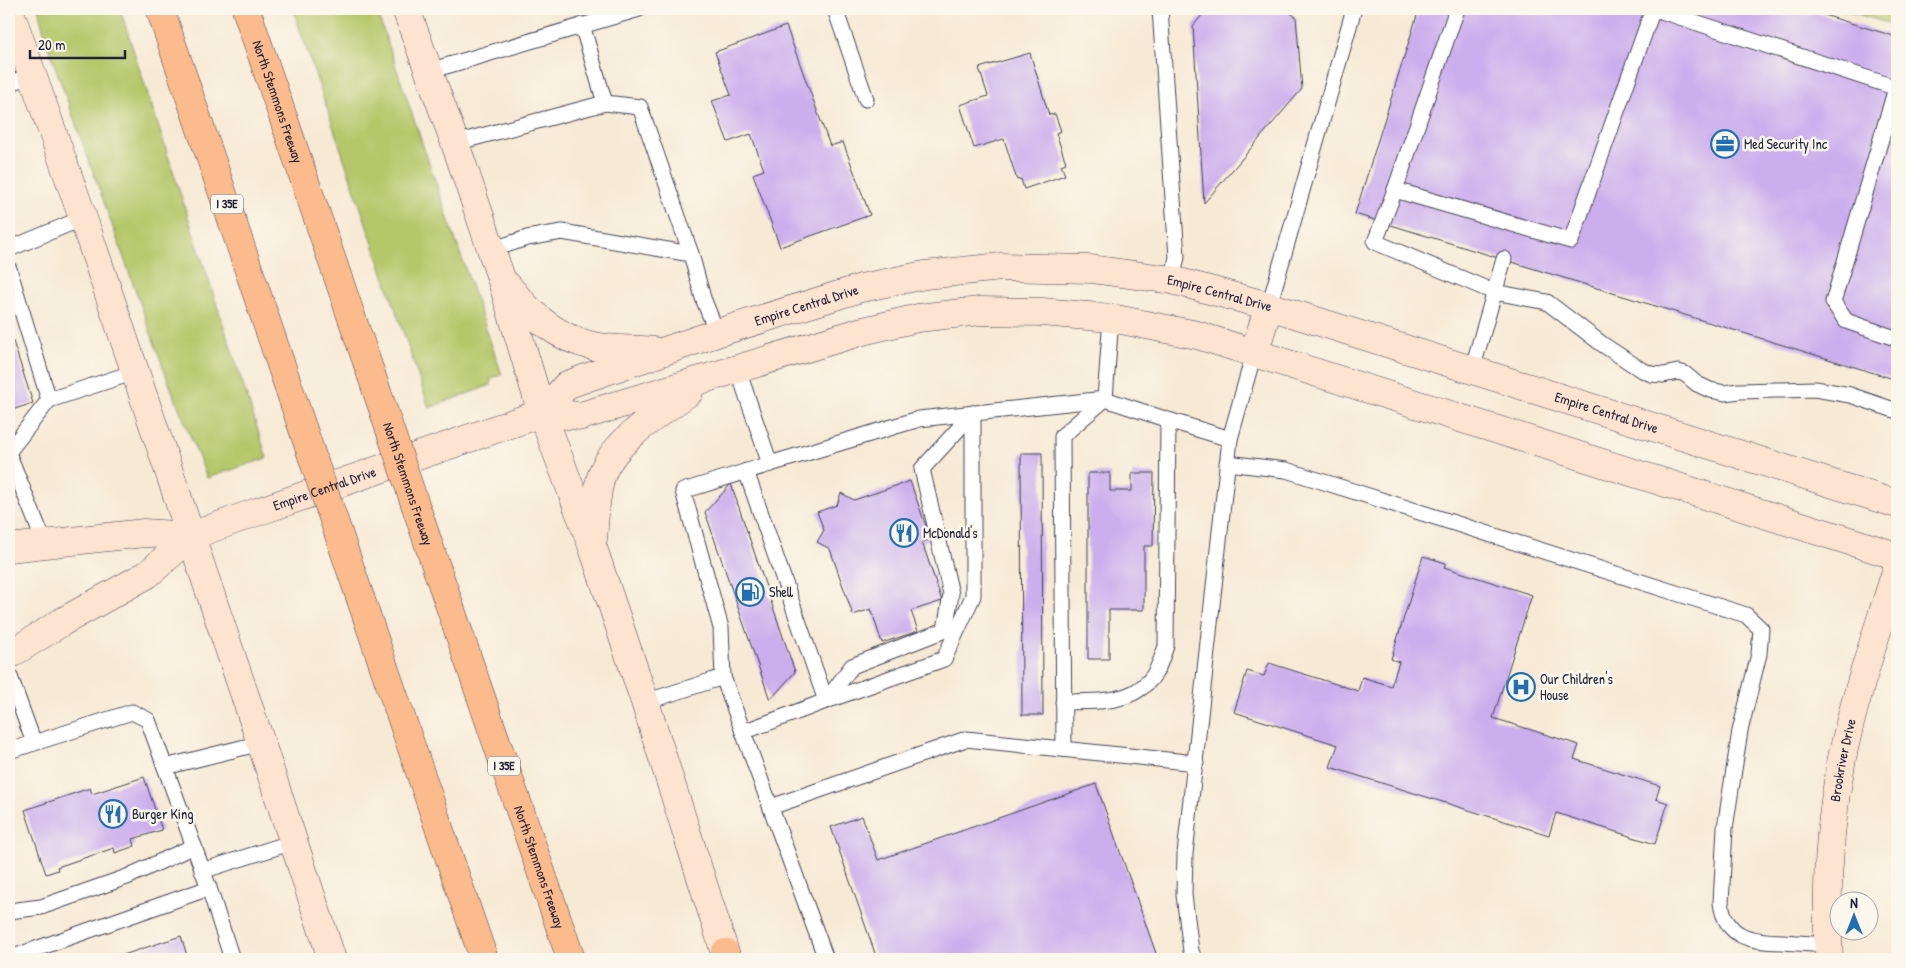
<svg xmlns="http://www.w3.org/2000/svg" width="1906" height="968" font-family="'Patrick Hand',sans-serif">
<rect width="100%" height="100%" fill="#fbf7ec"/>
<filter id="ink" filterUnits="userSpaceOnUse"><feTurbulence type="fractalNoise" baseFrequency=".02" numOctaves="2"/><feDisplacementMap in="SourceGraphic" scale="10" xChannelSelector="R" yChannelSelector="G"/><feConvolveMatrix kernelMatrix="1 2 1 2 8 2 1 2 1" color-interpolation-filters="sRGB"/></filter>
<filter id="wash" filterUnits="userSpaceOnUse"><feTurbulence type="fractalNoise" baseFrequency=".0096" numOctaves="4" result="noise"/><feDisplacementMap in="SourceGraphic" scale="20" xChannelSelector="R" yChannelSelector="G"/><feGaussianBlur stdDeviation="1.12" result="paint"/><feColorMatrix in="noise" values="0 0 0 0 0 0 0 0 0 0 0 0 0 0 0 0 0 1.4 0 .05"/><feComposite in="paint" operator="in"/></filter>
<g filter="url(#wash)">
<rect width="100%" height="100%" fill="#f7ead5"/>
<g fill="#b6c76a" stroke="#6c7452">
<path d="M 38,9 L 120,9 L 267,458 L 207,478 L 167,378 L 47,44 Z"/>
<path d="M 293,9 L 376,9 L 502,375 L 491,378 L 491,385 L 429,408 Z"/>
<path d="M 1841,9 L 1897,9 L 1897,26 Z"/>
</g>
<g id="blocks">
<g fill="#cbaeed">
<path d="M 1207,9 L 1285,9 L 1296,17 L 1302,89 L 1204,203 L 1193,26 Z"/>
<path d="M 1419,9 L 1804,9 L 1897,37 L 1897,380 L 1355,214 Z"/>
<path d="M 786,26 L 830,146 L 843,142 L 870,215 L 780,247 L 753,174 L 764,170 L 751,134 L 728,142 L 712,101 L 731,95 L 715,52 Z"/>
<path d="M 1030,53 L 1049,115 L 1055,114 L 1061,131 L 1056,133 L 1066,163 L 1061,165 L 1065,175 L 1024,189 L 1021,179 L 1017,180 L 1004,139 L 974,148 L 960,105 L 988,96 L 979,68 Z"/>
<path d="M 9,329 L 33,403 L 9,411 Z"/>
<path d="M 1021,453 L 1042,453 L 1043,715 L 1022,715 Z"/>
<path d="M 1088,473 L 1110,473 L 1110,491 L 1132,491 L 1132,473 L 1154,473 L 1153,546 L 1144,546 L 1144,610 L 1109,610 L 1109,659 L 1088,659 Z"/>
<path d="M 910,481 L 926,526 L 930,524 L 934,538 L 922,542 L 942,601 L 911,611 L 918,631 L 882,643 L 871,609 L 853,615 L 830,549 L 817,542 L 824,530 L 817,512 L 837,505 L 841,493 L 854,500 Z"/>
<path d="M 731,484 L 795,672 L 770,700 L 705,512 Z"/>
<path d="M 1423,556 L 1446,563 L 1444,567 L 1532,595 L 1493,718 L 1579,745 L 1574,759 L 1660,786 L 1656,799 L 1668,803 L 1655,844 L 1556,813 L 1549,835 L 1330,767 L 1338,745 L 1234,712 L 1247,671 L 1264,676 L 1269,663 L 1358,691 L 1362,677 L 1391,686 L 1399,662 L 1391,659 Z"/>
<path d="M 144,777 L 162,830 L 133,839 L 135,846 L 115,853 L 114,848 L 57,867 L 58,870 L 46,874 L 25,810 L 90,788 L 92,794 Z"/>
<path d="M 1096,784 L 1158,959 L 877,959 L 831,827 L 862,816 L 878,860 Z"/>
<path d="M 181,936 L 188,959 L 111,959 Z"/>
</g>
</g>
</g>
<g filter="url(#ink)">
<use href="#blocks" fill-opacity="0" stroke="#424052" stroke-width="1"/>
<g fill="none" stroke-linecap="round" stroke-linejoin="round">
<defs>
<g id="lane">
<path d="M 835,9 L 866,99"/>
<path d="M 1160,9 L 1177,257 L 1172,280"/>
<path d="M 1457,9 L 1395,190 L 1375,242 L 1494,292 L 1547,302 L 1602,344 L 1640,369 L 1651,374 L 1663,375 L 1678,372 L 1685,374 L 1697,384 L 1710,390 L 1725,393 L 1739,391 L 1815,389 L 1850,395 L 1897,411"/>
<path d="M 1655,9 L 1897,88"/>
<path d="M 582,25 L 605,103"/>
<path d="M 429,71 L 639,9"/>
<path d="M 9,83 L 33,76"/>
<path d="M 1896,88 L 1833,302 L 1846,321 L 1895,338 L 1897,337"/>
<path d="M 455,143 L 605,103 L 640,107 L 691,254"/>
<path d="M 1395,190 L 1571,241 L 1653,9"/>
<path d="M 9,249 L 83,218"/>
<path d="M 491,250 L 527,238 L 562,232 L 691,254 L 703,298 L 717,333"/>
<path d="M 9,269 L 49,400"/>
<path d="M 1269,306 L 1354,9"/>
<path d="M 1472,370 L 1504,259"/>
<path d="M 9,451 L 49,400 L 135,372"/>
<path d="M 9,455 L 45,544"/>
<path d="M 1227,463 L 1286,470 L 1746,615 L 1761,629 L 1759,654 L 1740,731 L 1725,828 L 1721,903 C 1726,939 1752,941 1782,942 C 1797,943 1813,944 1828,945"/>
<path d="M 770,464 L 919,419 L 1105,399 L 1168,420 L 1230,439"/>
<path d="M 746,471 L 826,701 L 944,659 L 973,596 L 973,413"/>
<path d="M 9,674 L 34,743 L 132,712 L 148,720 L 165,767 L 261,743"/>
<path d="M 723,677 L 721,628 L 683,491 L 770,464 L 738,370"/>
<path d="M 645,702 L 723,677 L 826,959"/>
<path d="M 1063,702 C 1092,701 1127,705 1149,681 C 1158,672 1162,657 1166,646 L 1168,420"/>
<path d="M 743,732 L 826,701 L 852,666 L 945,630 L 951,594 L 922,469 L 973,413"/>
<path d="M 1064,749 L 1062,436 L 1105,399 L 1111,318"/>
<path d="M 9,751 L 34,743"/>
<path d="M 165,767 L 209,888 L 232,959"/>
<path d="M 771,807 L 966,739 L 1196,763"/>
<path d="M 202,871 L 293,842"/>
<path d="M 9,911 L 41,907 L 127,877 L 194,846"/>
<path d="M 17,959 L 16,956 L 209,888"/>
<path d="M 1194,959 L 1191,951 L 1184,895 L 1185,854 L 1230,439 L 1254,353"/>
</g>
<g id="secondary">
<path d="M 9,9 L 83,218 L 261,743 L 332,959"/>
<path d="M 406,9 L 455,143 L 501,278 L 542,413 L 593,548 L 645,702 L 727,959"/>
<path d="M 507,285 C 530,314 556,338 593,346 C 612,350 634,349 654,351"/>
<path d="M 1254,353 L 1269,306"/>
<path id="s1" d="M 542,413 L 567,385 L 583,379 L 717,333 L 861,288 L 925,275 L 1001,267 L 1091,269 L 1172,280 L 1269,306 L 1897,504"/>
<path d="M 593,539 C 595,518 595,494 602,474 C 614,441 661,412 689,392"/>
<path d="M 9,548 L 144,533 L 191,536"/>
<path id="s2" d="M 9,655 L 62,622 L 148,574 L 191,536 L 251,514 L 542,413 L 581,416 L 863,331 L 918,318 L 980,311 L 1042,312 L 1111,318 L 1197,335 L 1897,556"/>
<path id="s3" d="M 1829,959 C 1825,892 1829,825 1842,758 C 1855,694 1878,630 1897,568"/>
</g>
<g id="highway">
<path d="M 160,9 L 293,400"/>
<path id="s4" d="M 246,9 L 371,374"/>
<path id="s5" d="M 438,572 L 571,959"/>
<path d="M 361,600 L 484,959"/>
<path d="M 725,953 L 726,959"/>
</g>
</defs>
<use href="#lane" stroke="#424052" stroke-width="17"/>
<use href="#secondary" stroke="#424052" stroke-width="29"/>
<use href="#highway" stroke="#424052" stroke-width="29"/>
<use href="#lane" stroke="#fff" stroke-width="15"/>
<use href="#secondary" stroke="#fde4d1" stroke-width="28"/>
<use href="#highway" stroke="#fbbb8c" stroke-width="28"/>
<defs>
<g id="highway-bridge">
<path id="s6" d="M 371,374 L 438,572"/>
<path d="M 293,400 L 361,600"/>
</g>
</defs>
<use href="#highway-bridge" stroke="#424052" stroke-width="29" stroke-linecap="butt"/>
<use href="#highway-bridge" stroke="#fbbb8c" stroke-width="28"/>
</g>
</g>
<defs>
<symbol id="office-ring" viewBox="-11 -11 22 22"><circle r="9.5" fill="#fbf7ec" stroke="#1f6fb2" stroke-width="1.5"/><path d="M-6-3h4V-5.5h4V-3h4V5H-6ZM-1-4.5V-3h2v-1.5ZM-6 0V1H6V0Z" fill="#1f6fb2"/></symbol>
<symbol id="restaurant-ring" viewBox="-11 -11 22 22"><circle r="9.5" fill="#fbf7ec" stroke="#1f6fb2" stroke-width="1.5"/><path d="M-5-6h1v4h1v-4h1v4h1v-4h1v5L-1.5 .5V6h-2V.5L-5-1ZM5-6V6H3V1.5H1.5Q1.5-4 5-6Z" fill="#1f6fb2"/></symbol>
<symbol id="fuel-ring" viewBox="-11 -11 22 22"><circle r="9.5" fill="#fbf7ec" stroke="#1f6fb2" stroke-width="1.5"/><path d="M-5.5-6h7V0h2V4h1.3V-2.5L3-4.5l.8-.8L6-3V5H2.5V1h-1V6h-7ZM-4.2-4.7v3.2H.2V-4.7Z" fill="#1f6fb2"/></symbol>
<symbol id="hospital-ring" viewBox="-11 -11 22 22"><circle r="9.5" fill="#fbf7ec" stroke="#1f6fb2" stroke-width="1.5"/><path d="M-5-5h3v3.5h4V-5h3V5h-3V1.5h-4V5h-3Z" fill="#1f6fb2"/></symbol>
</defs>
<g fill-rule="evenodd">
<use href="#office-ring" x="1709" y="128" width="32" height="32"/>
<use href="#restaurant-ring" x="888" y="517" width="32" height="32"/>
<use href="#fuel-ring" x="734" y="576" width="32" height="32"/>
<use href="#hospital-ring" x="1505" y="671" width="32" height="32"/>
<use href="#restaurant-ring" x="97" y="798" width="32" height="32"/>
</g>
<g text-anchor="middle" stroke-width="5" stroke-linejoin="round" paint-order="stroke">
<g fill="#fbf7ec" stroke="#636270" stroke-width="1">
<rect x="211" y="194.5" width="32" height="19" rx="4"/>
<rect x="488" y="756.5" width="32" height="19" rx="4"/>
</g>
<g font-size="12" font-weight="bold" fill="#22223b">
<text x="227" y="208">I 35E</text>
<text x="504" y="770">I 35E</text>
</g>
<g font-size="14" fill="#22223b" stroke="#fbf7ec">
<text dy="5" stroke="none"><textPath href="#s4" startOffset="98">North Stemmons Freeway</textPath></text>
<text dy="5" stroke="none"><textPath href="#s1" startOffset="710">Empire Central Drive</textPath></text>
<text dy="5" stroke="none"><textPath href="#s1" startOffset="290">Empire Central Drive</textPath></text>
<text dy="5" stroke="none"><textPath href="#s1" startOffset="1115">Empire Central Drive</textPath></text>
<text dy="5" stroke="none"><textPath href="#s6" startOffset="116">North Stemmons Freeway</textPath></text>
<text dy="5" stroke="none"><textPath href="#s2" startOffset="360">Empire Central Drive</textPath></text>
<text dy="5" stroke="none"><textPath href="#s3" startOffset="200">Brookriver Drive</textPath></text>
<text dy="5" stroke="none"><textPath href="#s5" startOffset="312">North Stemmons Freeway</textPath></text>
</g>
<g font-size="14" fill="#22223b" stroke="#fbf7ec" text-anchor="start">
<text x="1744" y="149">Med Security Inc</text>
<text x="923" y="538">McDonald's</text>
<text x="769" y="597">Shell</text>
<text x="1540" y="684">Our Children's<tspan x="1540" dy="16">House</tspan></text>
<text x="132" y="819">Burger King</text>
</g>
</g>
<rect width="1906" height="968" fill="none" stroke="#fbf7ec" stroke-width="30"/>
<g transform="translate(1854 916)"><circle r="24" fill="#fbf7ec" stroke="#a4a2a5"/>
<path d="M0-4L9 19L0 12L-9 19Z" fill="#1f6fb2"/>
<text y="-8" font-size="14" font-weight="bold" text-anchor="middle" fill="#22223b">N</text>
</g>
<path d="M30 50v8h95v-8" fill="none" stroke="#22223b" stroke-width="2.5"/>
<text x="38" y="50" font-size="15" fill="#22223b" stroke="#fbf7ec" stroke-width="4" paint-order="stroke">20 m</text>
</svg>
